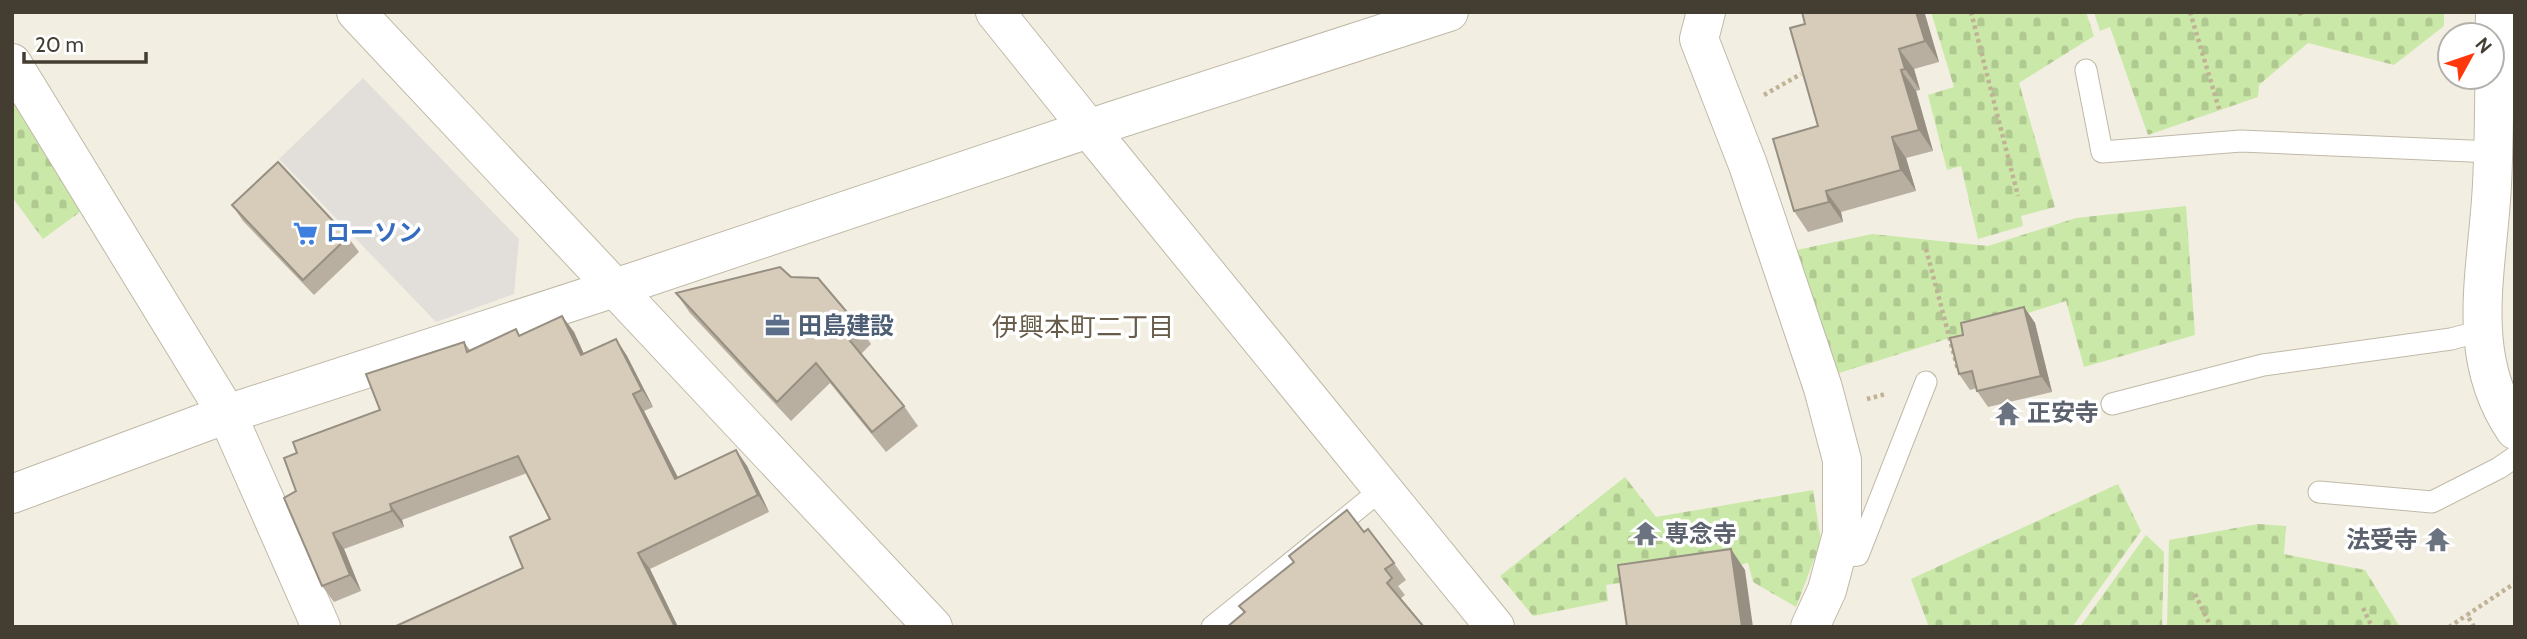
<svg xmlns="http://www.w3.org/2000/svg" width="2527" height="639" font-family="Cabin,'Noto Sans JP',sans-serif">
<defs>
<pattern id="cemetery-stones" width="16" height="16" patternUnits="userSpaceOnUse" patternTransform="scale(1.75)"><rect width="16" height="16" fill="#cae9a8"/><path d="M2 7V4a2 2 0 0 1 4 0v3zM10 15v-3a2 2 0 0 1 4 0v3z" fill="#afc991"/></pattern>
</defs>
<rect width="100%" height="100%" fill="#f2eee2"/>
<g fill="url(#cemetery-stones)">
<path d="M 1931,12 L 2086,12 L 2094,36 L 2019,83 L 2055,207 L 2021,216 L 2023,226 L 1978,239 L 1961,166 L 1947,170 L 1928,95 L 1954,87 Z"/>
<path d="M 2094,12 L 2444,12 L 2444,26 L 2394,65 L 2308,43 L 2259,85 L 2258,97 L 2148,135 L 2110,27 L 2100,31 Z"/>
<path d="M 12,89 L 84,209 L 43,239 L 12,197 Z"/>
<path d="M 2186,206 L 2195,335 L 2084,367 L 2066,301 L 1836,374 L 1792,251 L 1872,234 L 1988,246 L 2076,218 Z"/>
<path d="M 1625,477 L 1656,517 L 1813,490 L 1821,541 L 1796,607 L 1753,582 L 1748,563 L 1606,585 L 1608,601 L 1533,616 L 1500,576 Z"/>
<path d="M 2118,484 L 2141,531 L 2072,627 L 1929,627 L 1911,579 Z"/>
<path d="M 2258,524 L 2286,526 L 2284,554 L 2365,570 L 2400,627 L 2167,627 L 2169,540 Z"/>
<path d="M 2146,535 L 2164,552 L 2162,627 L 2080,627 Z"/>
</g>
<path fill="#e2dfdb" d="M 363,78 L 519,239 L 514,294 L 436,322 L 279,159 Z"/>
<g fill="none" stroke-linecap="round" stroke-linejoin="round">
<defs>
<g id="service">
<path d="M 2086,70 L 2102,152 L 2241,141 L 2493,152"/>
<path d="M 2112,404 L 2263,365 L 2451,339 L 2481,331"/>
<path d="M 2319,492 L 2432,502 L 2499,468 L 2515,457"/>
<path d="M 1836,557 L 1858,555 L 1926,382"/>
<path d="M 1212,627 L 1382,489"/>
</g>
<g id="minor">
<path d="M 995,12 L 1089,129"/>
<path d="M 1706,12 L 1699,39 L 1748,165 L 1823,388 L 1842,460 L 1842,534 L 1827,590 L 1810,627"/>
<path d="M 12,63 L 227,414 L 321,627"/>
<path d="M 12,494 L 227,414 L 639,280 L 1115,120 L 1449,12"/>
</g>
<g id="tertiary">
<path d="M 356,12 L 933,627"/>
<path d="M 2495,12 C 2494,70 2495,127 2492,184 C 2488,270 2463,354 2515,430"/>
<path d="M 1089,129 L 1495,627"/>
</g>
</defs>
<use href="#service" stroke="#c1b9a7" stroke-width="23"/>
<use href="#minor" stroke="#c1b9a7" stroke-width="40"/>
<use href="#tertiary" stroke="#c1b9a7" stroke-width="40"/>
<g stroke="#c0b295" stroke-width="4.5" stroke-dasharray="3.5 3.5" stroke-linecap="butt">
<path d="M 1971,12 L 2018,196"/>
<path d="M 2190,12 L 2220,112"/>
<path d="M 2300,12 L 2302,18"/>
<path d="M 1764,95 L 1801,74"/>
<path d="M 1926,249 L 1958,370"/>
<path d="M 1867,399 L 1886,394"/>
<path d="M 2195,594 L 2211,627"/>
<path d="M 2363,608 L 2372,627"/>
<path d="M 2449,627 L 2467,615"/>
<path d="M 2474,627 L 2467,615 L 2515,583"/>
</g>
<use href="#service" stroke="#fff" stroke-width="21"/>
<use href="#minor" stroke="#fff" stroke-width="38"/>
<use href="#tertiary" stroke="#fff" stroke-width="38"/>
</g>
<g fill="#b9afa0">
<path d="M 1802,12 L 1924,12 L 1939,62 L 1914,69 L 1920,90 L 1916,91 L 1933,151 L 1906,158 L 1916,191 L 1841,212 L 1843,222 L 1808,232 L 1794,211 L 1818,126 L 1805,24 Z"/>
<path d="M 232,205 L 348,237 L 359,252 L 314,295 L 243,221 Z"/>
<path d="M 791,277 L 857,324 L 871,344 L 861,354 L 904,406 L 918,426 L 886,452 L 830,383 L 791,421 L 690,313 L 676,293 Z"/>
<path d="M 2024,307 L 2035,323 L 2052,392 L 1988,407 L 1977,391 L 1977,388 L 1970,390 L 1959,374 L 1963,335 Z"/>
<path d="M 562,316 L 574,332 L 584,354 L 616,339 L 627,356 L 653,407 L 644,411 L 678,478 L 736,450 L 747,466 L 769,512 L 650,569 L 678,627 L 394,627 L 523,568 L 550,519 L 527,473 L 402,520 L 404,527 L 344,549 L 361,591 L 334,602 L 322,586 L 296,491 L 297,453 L 380,410 L 464,342 L 470,350 L 520,335 Z"/>
<path d="M 1364,532 L 1394,563 L 1406,580 L 1398,586 L 1405,595 L 1400,599 L 1244,613 L 1239,606 Z"/>
</g>
<g fill="#968f82">
<path d="M 1916,12 L 1924,12 L 1925,14 L 1939,62 L 1925,41 Z"/>
<path d="M 1899,49 L 1914,69 L 1920,90 L 1905,69 Z"/>
<path d="M 1901,70 L 1916,91 L 1933,151 L 1919,130 Z"/>
<path d="M 1892,137 L 1906,158 L 1916,191 L 1901,170 Z"/>
<path d="M 1826,191 L 1841,212 L 1843,222 L 1829,202 Z"/>
<path d="M 2024,307 L 2035,323 L 2052,392 L 2041,376 Z"/>
<path d="M 562,316 L 574,332 L 592,372 L 581,355 Z"/>
<path d="M 616,339 L 627,356 L 653,407 L 642,390 Z"/>
<path d="M 633,394 L 644,411 L 687,495 L 675,479 Z"/>
<path d="M 736,450 L 747,466 L 769,512 L 758,495 Z"/>
<path d="M 390,504 L 402,520 L 404,527 L 392,511 Z"/>
<path d="M 333,533 L 344,549 L 361,591 L 350,575 Z"/>
<path d="M 1731,549 L 1745,570 L 1753,627 L 1742,627 Z"/>
<path d="M 638,553 L 650,569 L 678,627 L 675,627 Z"/>
</g>
<g fill="#d7ccba" stroke="#968f82" stroke-width="2">
<path d="M 1802,12 L 1916,12 L 1925,41 L 1899,49 L 1905,69 L 1901,70 L 1919,130 L 1892,137 L 1901,170 L 1826,191 L 1829,202 L 1794,211 L 1773,139 L 1818,126 L 1790,28 L 1805,24 Z"/>
<path d="M 278,162 L 348,237 L 303,280 L 232,205 Z"/>
<path d="M 780,267 L 791,277 L 818,278 L 857,324 L 846,336 L 904,406 L 872,432 L 816,363 L 777,402 L 676,293 Z"/>
<path d="M 2024,307 L 2041,376 L 1977,391 L 1972,371 L 1959,374 L 1950,338 L 1963,335 L 1961,323 Z"/>
<path d="M 562,316 L 581,355 L 616,339 L 642,390 L 633,394 L 675,479 L 736,450 L 758,495 L 638,553 L 674,625 L 673,627 L 394,627 L 523,568 L 510,537 L 550,519 L 518,456 L 390,504 L 392,511 L 333,533 L 350,575 L 322,586 L 284,498 L 296,491 L 284,458 L 297,453 L 293,442 L 380,410 L 366,374 L 464,342 L 467,352 L 516,329 L 519,336 Z"/>
<path d="M 1347,510 L 1364,532 L 1368,529 L 1394,563 L 1385,569 L 1392,578 L 1387,583 L 1424,627 L 1227,627 L 1245,612 L 1239,606 L 1294,562 L 1289,556 Z"/>
<path d="M 1731,549 L 1742,627 L 1627,627 L 1618,565 Z"/>
</g>
<defs>
<symbol id="supermarket-bare" viewBox="-9 -9 18 18"><path d="M-6-5.5h2.5l.6 2H6L4.5 2H-2.5L-4.4-4H-6ZM-1.5 3.2a1.3 1.3 0 1 0 .1 0ZM3 3.2a1.3 1.3 0 1 0 .1 0Z" fill="#3f7fe0" stroke="#fff" stroke-width="2.5" paint-order="stroke"/></symbol>
<symbol id="office-bare" viewBox="-9 -9 18 18"><path d="M-6-3h4V-5.5h4V-3h4V5H-6ZM-1-4.5V-3h2v-1.5ZM-6 0V1H6V0Z" fill="#5c6f8a" stroke="#fff" stroke-width="2.5" paint-order="stroke"/></symbol>
<symbol id="temple-bare" viewBox="-9 -9 18 18"><path d="M0-6L5-2H3V0L6.5 2.5H4V6H1.5V3h-3V6H-4V2.5H-6.5L-3 0V-2H-5Z" fill="#6b7280" stroke="#fff" stroke-width="2.5" paint-order="stroke"/></symbol>
</defs>
<g fill-rule="evenodd">
<use href="#supermarket-bare" x="288" y="216" width="35" height="35"/>
<use href="#office-bare" x="760" y="308" width="35" height="35"/>
<use href="#temple-bare" x="1990" y="396" width="35" height="35"/>
<use href="#temple-bare" x="1628" y="516" width="35" height="35"/>
<use href="#temple-bare" x="2420" y="522" width="35" height="35"/>
</g>
<g text-anchor="middle" stroke-width="7" stroke-linejoin="round" paint-order="stroke">
<g font-size="24" font-weight="bold" fill="#366cbe" stroke="#fff" text-anchor="start">
<text x="326" y="241">ローソン</text>
</g>
<g font-size="24" font-weight="bold" fill="#4e5e75" stroke="#fff" text-anchor="start">
<text x="798" y="334">田島建設</text>
</g>
<g font-size="24" font-weight="bold" fill="#5b616d" stroke="#fff" text-anchor="start">
<text x="2027" y="421">正安寺</text>
<text x="1665" y="542">専念寺</text>
<text x="2418" y="548" text-anchor="end">法受寺</text>
</g>
<g font-size="26" fill="#675c49" stroke="#fff">
<text x="1083" y="336">伊興本町二丁目</text>
</g>
</g>
<rect width="2527" height="639" fill="none" stroke="#443d32" stroke-width="28"/>
<g transform="translate(2471 56) rotate(50)"><circle r="33" fill="#ffffff" stroke="#b4b1ad" stroke-width="2"/>
<path d="M0-5L12 26L0 18L-12 26Z" fill="#ff380c"/>
<text y="-10" font-size="19" font-weight="bold" text-anchor="middle" fill="#443d32">N</text>
</g>
<path d="M24 52v10h122v-10" fill="none" stroke="#443d32" stroke-width="3.5"/>
<text x="35" y="52" font-size="21" fill="#443d32" stroke="#ffffff" stroke-width="5" paint-order="stroke">20 m</text>
</svg>
